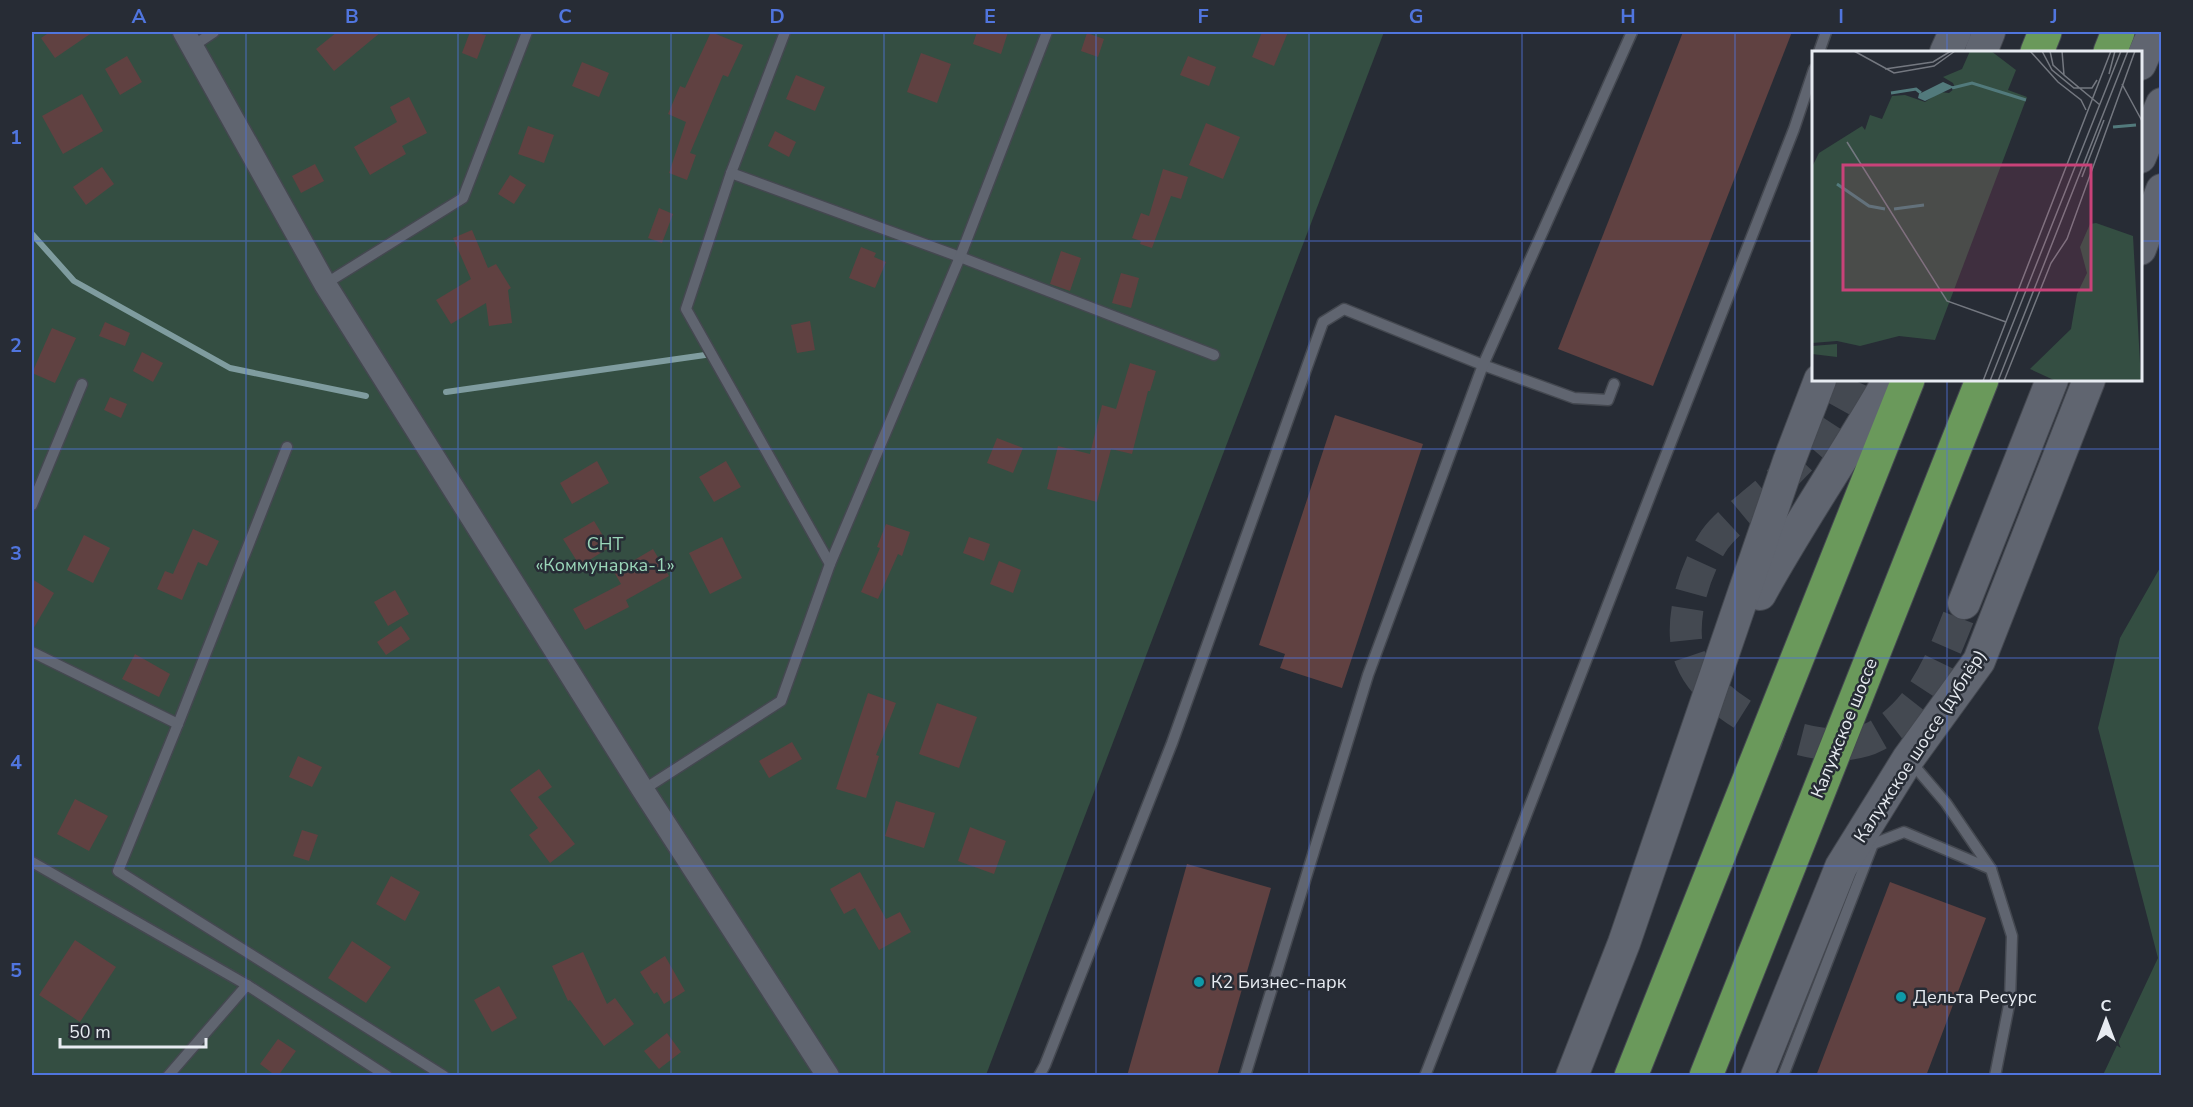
<svg xmlns="http://www.w3.org/2000/svg" width="2193" height="1107" font-family="'Nunito Sans',sans-serif">
<rect width="100%" height="100%" fill="#272c35"/>
<g fill="#344e42">
<path d="M 32,32 L 1384,32 L 986,1075 L 32,1075 Z"/>
<path d="M 2161,566 L 2161,1075 L 2103,1075 L 2158,958 L 2098,728 L 2120,638 Z"/>
</g>
<g fill="none" stroke-linecap="round" stroke-linejoin="round">
<g stroke="#7f9c9f" stroke-width="6">
<path d="M 32,234 L 74,281 L 230,368 L 366,396"/>
<path d="M 446,392 L 712,354"/>
</g>
</g>
<g fill="#604141">
<path d="M 50,32 L 93,32 L 55,58 L 41,38 Z"/>
<path d="M 337,32 L 381,32 L 334,71 L 316,49 Z"/>
<path d="M 470,32 L 486,35 L 477,59 L 462,53 Z"/>
<path d="M 711,32 L 743,45 L 728,77 L 723,75 L 690,153 L 696,155 L 687,180 L 669,173 L 686,122 L 668,114 L 680,86 L 685,88 Z"/>
<path d="M 977,32 L 1008,32 L 1001,54 L 973,44 Z"/>
<path d="M 1262,32 L 1288,32 L 1274,66 L 1252,57 Z"/>
<path d="M 1683,32 L 1792,32 L 1653,386 L 1558,349 Z"/>
<path d="M 1087,33 L 1104,39 L 1098,57 L 1081,51 Z"/>
<path d="M 921,53 L 951,64 L 937,103 L 907,92 Z"/>
<path d="M 127,56 L 142,82 L 120,95 L 105,69 Z"/>
<path d="M 1188,56 L 1216,67 L 1209,86 L 1180,75 Z"/>
<path d="M 582,62 L 609,73 L 599,97 L 572,86 Z"/>
<path d="M 796,75 L 825,87 L 815,111 L 786,99 Z"/>
<path d="M 82,94 L 103,131 L 63,154 L 42,116 Z"/>
<path d="M 409,97 L 427,133 L 402,146 L 406,154 L 370,175 L 354,147 L 397,122 L 390,107 Z"/>
<path d="M 1206,123 L 1240,137 L 1223,179 L 1189,165 Z"/>
<path d="M 528,126 L 554,135 L 544,163 L 518,154 Z"/>
<path d="M 775,131 L 796,142 L 789,157 L 768,146 Z"/>
<path d="M 315,164 L 324,181 L 301,193 L 292,176 Z"/>
<path d="M 102,167 L 114,184 L 86,205 L 73,187 Z"/>
<path d="M 1163,169 L 1188,177 L 1181,199 L 1171,196 L 1152,248 L 1140,244 L 1141,241 L 1132,238 L 1141,213 L 1149,216 Z"/>
<path d="M 510,175 L 526,185 L 514,204 L 498,194 Z"/>
<path d="M 659,208 L 673,214 L 662,243 L 648,238 Z"/>
<path d="M 472,230 L 488,268 L 496,264 L 511,288 L 508,290 L 512,323 L 489,326 L 486,303 L 451,324 L 436,300 L 471,279 L 453,238 Z"/>
<path d="M 861,247 L 876,253 L 874,257 L 886,262 L 875,288 L 849,278 Z"/>
<path d="M 1061,251 L 1081,258 L 1070,291 L 1050,284 Z"/>
<path d="M 1121,273 L 1139,278 L 1131,308 L 1112,303 Z"/>
<path d="M 810,321 L 815,350 L 797,353 L 791,325 Z"/>
<path d="M 105,322 L 130,333 L 125,346 L 99,336 Z"/>
<path d="M 52,328 L 76,338 L 55,383 L 32,373 Z"/>
<path d="M 142,352 L 163,363 L 153,382 L 133,371 Z"/>
<path d="M 1130,363 L 1156,371 L 1150,391 L 1148,391 L 1132,454 L 1111,449 L 1097,502 L 1047,489 L 1058,446 L 1090,454 L 1102,405 L 1116,409 Z"/>
<path d="M 110,397 L 127,404 L 121,418 L 104,410 Z"/>
<path d="M 1335,415 L 1423,444 L 1342,688 L 1280,668 L 1285,654 L 1259,645 Z"/>
<path d="M 997,438 L 1023,448 L 1013,473 L 987,463 Z"/>
<path d="M 597,461 L 609,483 L 572,504 L 560,483 Z"/>
<path d="M 726,461 L 741,487 L 714,502 L 699,477 Z"/>
<path d="M 594,521 L 610,547 L 580,566 L 563,539 Z"/>
<path d="M 886,524 L 910,532 L 902,556 L 898,554 L 878,599 L 861,592 L 880,548 L 877,547 Z"/>
<path d="M 193,529 L 219,541 L 207,566 L 198,562 L 182,600 L 157,589 L 165,571 L 173,574 Z"/>
<path d="M 84,535 L 110,548 L 93,583 L 67,570 Z"/>
<path d="M 722,537 L 742,578 L 710,594 L 689,553 Z"/>
<path d="M 969,537 L 990,544 L 984,561 L 963,553 Z"/>
<path d="M 653,549 L 669,576 L 626,600 L 629,607 L 585,630 L 573,609 L 621,584 L 614,572 Z"/>
<path d="M 999,561 L 1021,570 L 1013,593 L 990,584 Z"/>
<path d="M 32,579 L 54,593 L 32,631 Z"/>
<path d="M 395,590 L 409,614 L 388,626 L 374,602 Z"/>
<path d="M 401,626 L 410,639 L 386,655 L 377,642 Z"/>
<path d="M 135,654 L 170,674 L 159,697 L 122,679 Z"/>
<path d="M 868,693 L 896,703 L 876,755 L 879,756 L 866,798 L 836,789 Z"/>
<path d="M 937,703 L 977,717 L 959,768 L 919,754 Z"/>
<path d="M 792,742 L 802,759 L 769,778 L 759,761 Z"/>
<path d="M 298,756 L 322,767 L 312,787 L 289,777 Z"/>
<path d="M 539,769 L 552,787 L 538,797 L 575,844 L 550,863 L 529,835 L 538,828 L 510,790 Z"/>
<path d="M 75,799 L 108,816 L 89,851 L 57,834 Z"/>
<path d="M 896,801 L 935,813 L 924,848 L 885,836 Z"/>
<path d="M 970,827 L 1006,841 L 994,874 L 958,861 Z"/>
<path d="M 302,830 L 318,835 L 309,861 L 293,856 Z"/>
<path d="M 1187,864 L 1271,888 L 1217,1076 L 1127,1076 Z"/>
<path d="M 860,872 L 886,919 L 900,912 L 911,932 L 879,950 L 855,908 L 844,914 L 830,889 Z"/>
<path d="M 391,876 L 420,892 L 405,921 L 376,904 Z"/>
<path d="M 1890,882 L 1986,918 L 1926,1076 L 1816,1076 Z"/>
<path d="M 75,940 L 116,967 L 80,1022 L 39,995 Z"/>
<path d="M 352,941 L 391,967 L 366,1003 L 328,978 Z"/>
<path d="M 583,952 L 607,1004 L 615,998 L 634,1024 L 604,1046 L 570,1000 L 568,1001 L 552,966 Z"/>
<path d="M 665,956 L 685,991 L 664,1004 L 657,992 L 654,994 L 640,972 Z"/>
<path d="M 499,986 L 517,1018 L 492,1032 L 474,1000 Z"/>
<path d="M 667,1033 L 681,1052 L 659,1069 L 644,1051 Z"/>
<path d="M 278,1039 L 296,1051 L 278,1076 L 276,1076 L 260,1064 Z"/>
</g>
<g fill="none" stroke-linecap="round" stroke-linejoin="round">
<path stroke="#444951" stroke-width="32" stroke-dasharray="32 16" stroke-linecap="butt" d="M 1853,380 C 1844,401 1832,424 1816,442 C 1800,461 1781,480 1762,496 C 1747,509 1727,523 1715,539 C 1702,558 1692,584 1688,606 C 1685,623 1684,644 1691,660 C 1713,715 1822,765 1876,736 C 1925,710 1945,651 1964,603"/>
<defs>
<g id="lane">
<path d="M 785,32 L 731,173 L 686,309 L 830,564"/>
<path d="M 193,46 L 214,32"/>
<path d="M 1819,52 L 1826,32"/>
<path d="M 731,173 L 960,257 L 1214,355"/>
<path d="M 325,284 L 463,198 L 527,32"/>
<path d="M 287,447 L 178,724 L 118,871 L 444,1076"/>
<path d="M 32,505 L 82,384"/>
<path d="M 32,652 L 178,724"/>
<path d="M 1910,761 L 1946,803 L 1991,869 L 2012,936 L 2010,1000 L 1995,1076"/>
<path d="M 643,790 L 781,701 L 830,564 L 960,257 L 1047,32"/>
<path d="M 32,862 L 247,985 L 387,1076"/>
<path d="M 168,1076 L 247,985"/>
<path d="M 1039,1076 L 1045,1065 L 1172,743 L 1323,322 L 1344,309 L 1483,365 L 1574,398 L 1608,400 L 1614,384"/>
<path d="M 1245,1076 L 1368,675 L 1483,365 L 1632,32"/>
<path d="M 1425,1076 L 1660,470 L 1794,129 L 1814,69"/>
<path d="M 1783,1076 L 1873,844 L 1904,832 L 1991,869"/>
</g>
<path id="street" d="M 184,32 L 325,284 L 643,790 L 828,1076"/>
<g id="secondary">
<path d="M 1946,52 L 1955,32"/>
<path d="M 1981,52 L 1989,32"/>
<path d="M 2140,64 L 2154,32"/>
<path d="M 2140,157 L 2162,104"/>
<path d="M 2140,249 L 2162,190"/>
<path d="M 1760,594 C 1800,521 1848,452 1889,380"/>
<path d="M 1964,603 L 2052,380"/>
<path d="M 1572,1076 L 1624,943 L 1789,461 L 1820,380"/>
<path d="M 1757,1076 L 1841,867 L 1908,759 L 1979,661 L 2089,380"/>
</g>
<g id="highway">
<path d="M 2037,52 L 2045,32"/>
<path d="M 2110,52 L 2118,32"/>
<path d="M 1631,1076 L 1908,380"/>
<path d="M 1706,1076 L 1982,380"/>
</g>
</defs>
<use href="#lane" stroke="#444850" stroke-width="13"/>
<use href="#street" stroke="#444850" stroke-width="25"/>
<use href="#secondary" stroke="#444850" stroke-width="34"/>
<use href="#highway" stroke="#444850" stroke-width="35"/>
<use href="#lane" stroke="#606570" stroke-width="10"/>
<use href="#street" stroke="#606570" stroke-width="22"/>
<use href="#secondary" stroke="#606570" stroke-width="32"/>
<use href="#highway" stroke="#6a995b" stroke-width="33"/>
</g>
<path fill="none" stroke="#5075de" stroke-width="1.5" stroke-opacity="0.55" d="M 246,32 L 246,1076M 458,32 L 458,1076M 671,32 L 671,1076M 884,32 L 884,1076M 1096,32 L 1096,1076M 1309,32 L 1309,1076M 1522,32 L 1522,1076M 1735,32 L 1735,1076M 1947,32 L 1947,52M 32,241 L 1814,241M 2140,241 L 2162,241M 1947,380 L 1947,1076M 32,449 L 2162,449M 32,658 L 2162,658M 32,866 L 2162,866"/>
<g fill="#0f9aa8" stroke="#272c35" stroke-width="2">
<circle cx="1199" cy="982" r="6"/>
<circle cx="1901" cy="997" r="6"/>
</g>
<g text-anchor="middle" stroke-width="5" stroke-linejoin="round" paint-order="stroke">
<g font-size="18" fill="#9ad6b9" stroke="#272c35">
<text x="605" y="550">СНТ<tspan x="605" dy="21">«Коммунарка-1»</tspan></text>
</g>
<g font-size="18" fill="#e7ebf1" stroke="#272c35">
<text transform="translate(1844 728) rotate(-68)" y="6">Калужское шоссе</text>
<text transform="translate(1920 746) rotate(-57)" y="6">Калужское шоссе (дублёр)</text>
</g>
<g font-size="18" fill="#e7ebf1" stroke="#272c35" text-anchor="start">
<text x="1211" y="988">К2 Бизнес-парк</text>
<text x="1913" y="1003">Дельта Ресурс</text>
</g>
</g>
<g transform="translate(1812 51)">
<rect width="330" height="330" fill="#272c35"/>
<path d="M 158,0 L 179,0 L 204,19 L 196,39 L 215,46 L 123,289 L 87,285 L 48,295 L 25,290 L 0,292 L 0,116 L 7,102 L 50,75 L 53,79 L 58,64 L 70,68 L 80,45 L 93,44 L 113,51 L 128,41 L 137,42 L 143,37 L 141,32 L 131,26 L 150,18 ZM 284,172 L 321,185 L 329,330 L 244,330 L 218,318 L 259,278 L 265,243 L 275,222 L 268,196 L 278,173 ZM 25,293 L 25,306 L 0,303 L 0,295 Z" fill="#344e42"/>
<path d="M 131,31 L 142,36 L 113,50 L 106,47 L 107,43 Z" fill="#527a7c"/>
<path fill="none" stroke="#527a7c" stroke-width="3" d="M 140,37 L 160,32 L 214,49M 79,42 L 104,38 L 109,42M 301,76 L 324,74M 25,133 L 57,155 L 73,158M 82,158 L 112,154"/>
<path fill="none" stroke="#747880" stroke-width="1.5" d="M 42,0 L 82,22 L 122,15 L 143,0M 218,0 L 246,31 L 269,49 L 274,59M 230,0 L 240,19 L 262,37 L 280,37 L 285,29M 238,0 L 241,14 L 252,24M 250,0 L 252,24 L 288,54M 73,18 L 121,11 L 139,0M 297,23 L 303,0M 310,33 L 330,70M 35,91 L 135,250 L 194,271M 270,126 L 292,69M 171,330 L 299,0M 178,330 L 309,0M 186,330 L 316,0M 192,330 L 239,212 L 255,188 L 323,0"/>
<path fill="#c94279" fill-opacity="0.15" stroke="#c94279" stroke-width="3" d="M 31,114 L 279,114 L 279,239 L 31,239 Z"/>
<rect width="330" height="330" fill="none" stroke="#e7ebf1" stroke-width="3"/>
</g>
<rect width="2193" height="1107" fill="none" stroke="#272c35" stroke-width="66"/>
<g transform="translate(2106 1020)" stroke="#272c35" stroke-width="4.5" paint-order="stroke">
<path d="M0-4.5L10 22L0 15L-10 22Z" fill="#e7ebf1"/>
<text y="-9" font-size="16" font-weight="bold" text-anchor="middle" fill="#e7ebf1">С</text>
</g>
<path d="M60 1038v9h146v-9" fill="none" stroke="#e7ebf1" stroke-width="3"/>
<text x="69" y="1038" font-size="18" fill="#e7ebf1" stroke="#272c35" stroke-width="4.5" paint-order="stroke">50 m</text>
<rect x="33" y="33" width="2127" height="1041" fill="none" stroke="#5075de" stroke-width="2"/>
<g font-size="20" text-anchor="middle" font-weight="bold" fill="#5075de">
<text x="139" y="23">A</text>
<text x="352" y="23">B</text>
<text x="565" y="23">C</text>
<text x="777" y="23">D</text>
<text x="990" y="23">E</text>
<text x="1203" y="23">F</text>
<text x="1416" y="23">G</text>
<text x="1628" y="23">H</text>
<text x="1841" y="23">I</text>
<text x="2054" y="23">J</text>
<text x="16" y="144">1</text>
<text x="16" y="352">2</text>
<text x="16" y="560">3</text>
<text x="16" y="769">4</text>
<text x="16" y="977">5</text>
</g>
</svg>
